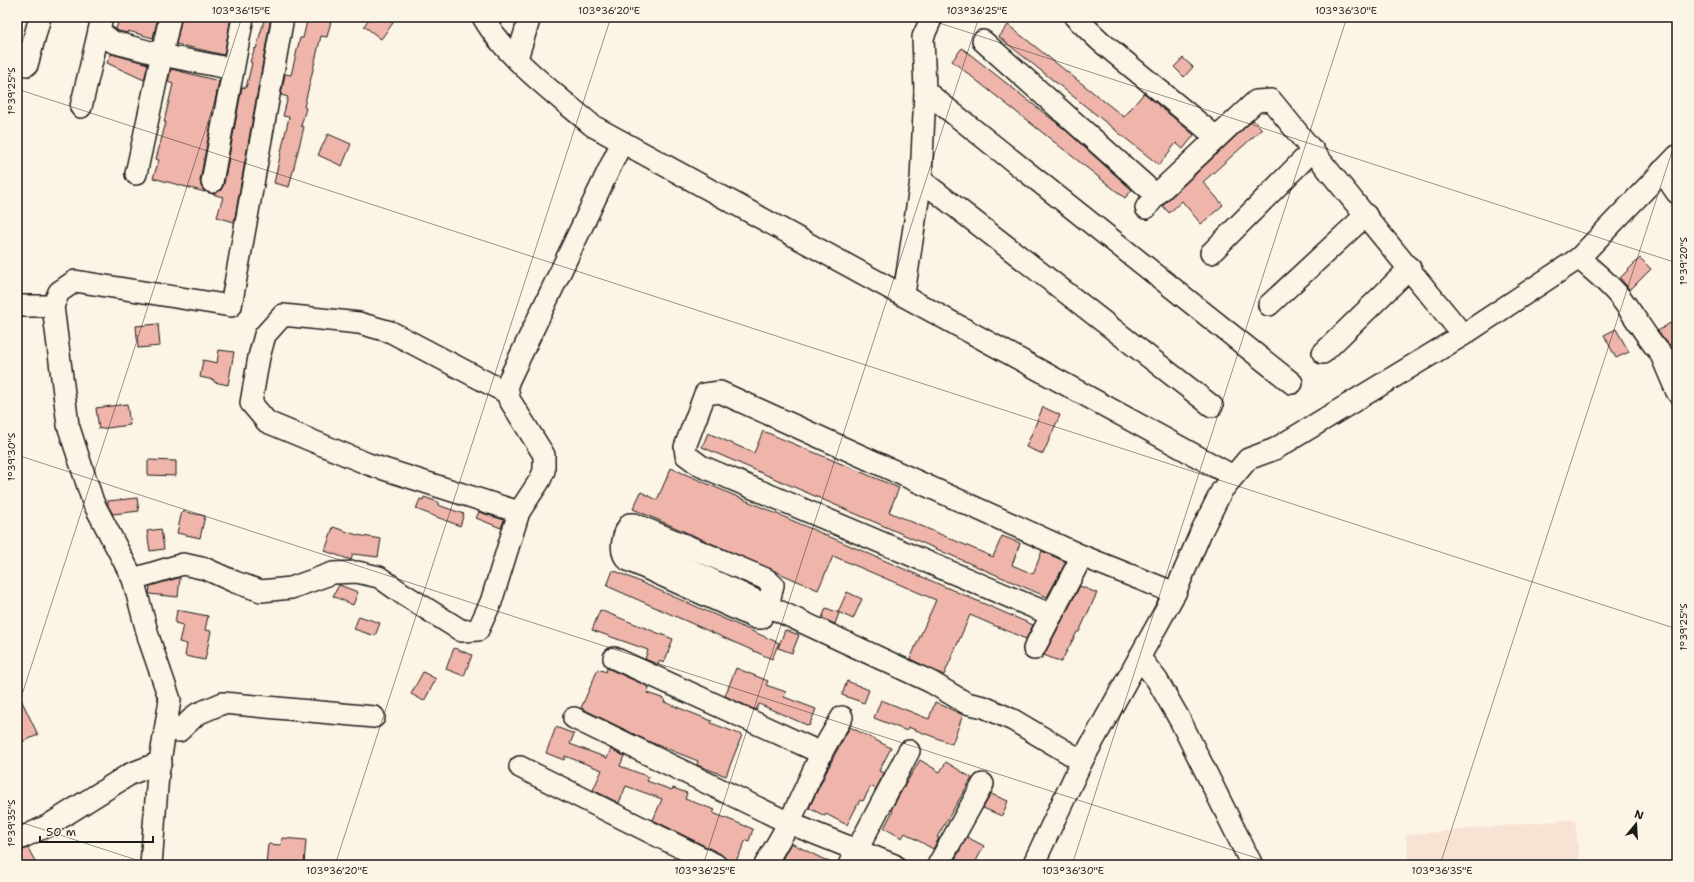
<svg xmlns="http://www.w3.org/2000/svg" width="1694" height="882" font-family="'Shantell Sans',sans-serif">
<rect width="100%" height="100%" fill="#fcf5e5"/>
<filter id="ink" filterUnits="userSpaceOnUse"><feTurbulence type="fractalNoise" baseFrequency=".025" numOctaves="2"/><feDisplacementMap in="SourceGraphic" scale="8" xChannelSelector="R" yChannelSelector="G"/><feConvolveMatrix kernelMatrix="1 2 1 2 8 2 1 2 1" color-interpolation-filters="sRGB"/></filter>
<g filter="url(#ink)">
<path fill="#f8e2d3" d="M 1575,819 L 1580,865 L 1409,865 L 1406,835 Z"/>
<g fill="#efb5aa" stroke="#1c1c1c">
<path d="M 120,17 L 158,17 L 153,38 L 128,31 L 128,33 L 118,31 L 116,29 Z"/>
<path d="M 182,17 L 231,17 L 224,55 L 176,44 Z"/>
<path d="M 265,17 L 271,17 L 234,222 L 217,217 L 223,197 L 212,194 L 221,190 L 224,184 L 242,87 L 246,88 L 252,63 L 250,62 L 255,48 L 256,49 Z"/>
<path d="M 308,17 L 332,17 L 327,37 L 321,36 L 304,107 L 306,108 L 301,126 L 304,127 L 289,187 L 274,183 L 289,117 L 283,116 L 288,97 L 281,95 L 285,74 L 291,75 L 300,38 L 303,38 Z"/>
<path d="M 370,17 L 385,17 L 393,23 L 381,39 L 364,26 Z"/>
<path d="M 1008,25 L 1124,117 L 1144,93 L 1194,135 L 1183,149 L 1176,143 L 1159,165 L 999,37 Z"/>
<path d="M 962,48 L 1063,128 L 1132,190 L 1125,198 L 952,61 Z"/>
<path d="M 111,54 L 148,64 L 144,80 L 107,63 Z"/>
<path d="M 1183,58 L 1193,67 L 1184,77 L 1174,67 Z"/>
<path d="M 171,69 L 219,81 L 200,180 L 201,186 L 205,192 L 153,178 L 159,160 L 156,159 L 166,122 L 164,122 L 173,84 L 168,82 Z"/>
<path d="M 1253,120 L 1262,129 L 1203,182 L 1223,205 L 1201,224 L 1182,201 L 1169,213 L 1163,206 L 1165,203 Z"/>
<path d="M 328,134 L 351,144 L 342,166 L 318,155 Z"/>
<path d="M 1640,258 L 1651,269 L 1630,290 L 1620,278 Z"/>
<path d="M 1670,323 L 1677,332 L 1677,339 L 1669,345 L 1658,331 Z"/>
<path d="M 158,324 L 160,346 L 138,348 L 136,326 Z"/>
<path d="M 1616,329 L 1629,352 L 1616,358 L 1604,335 Z"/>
<path d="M 219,350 L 234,352 L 228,385 L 214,382 L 214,380 L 200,377 L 203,360 L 217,363 Z"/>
<path d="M 127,404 L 130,425 L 99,429 L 96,408 Z"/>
<path d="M 1043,407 L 1060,415 L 1043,454 L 1026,447 Z"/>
<path d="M 763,431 L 899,488 L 889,512 L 993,557 L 1002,536 L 1020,543 L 1012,565 L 1033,574 L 1042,551 L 1066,562 L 1047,597 L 702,447 L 708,433 L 754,453 Z"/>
<path d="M 148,460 L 176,461 L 176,476 L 148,475 Z"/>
<path d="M 671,468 L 957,592 L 1033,625 L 1026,639 L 970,615 L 944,675 L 910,659 L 936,600 L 833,556 L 818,590 L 633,509 L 641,492 L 657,500 Z"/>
<path d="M 424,497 L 438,502 L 438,505 L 464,514 L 460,526 L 416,509 L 420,499 L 423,500 Z"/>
<path d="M 137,498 L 139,511 L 113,514 L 108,506 L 108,501 Z"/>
<path d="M 182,511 L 205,516 L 200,538 L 177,533 Z"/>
<path d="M 479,512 L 504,520 L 501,528 L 476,518 Z"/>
<path d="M 333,527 L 357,535 L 381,539 L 378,557 L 353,554 L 351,560 L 325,551 Z"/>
<path d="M 161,529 L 164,549 L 150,551 L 147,531 Z"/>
<path d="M 613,570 L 779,643 L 772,659 L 607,586 Z"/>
<path d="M 178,578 L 180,578 L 178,597 L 149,594 L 150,586 Z"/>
<path d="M 339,585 L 358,592 L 353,605 L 333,596 Z"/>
<path d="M 1080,586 L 1097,593 L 1079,632 L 1077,632 L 1061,662 L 1044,655 Z"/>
<path d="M 847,592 L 862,599 L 853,619 L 838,612 Z"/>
<path d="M 826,608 L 839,613 L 835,624 L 822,618 Z"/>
<path d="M 177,610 L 208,616 L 205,630 L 211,631 L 205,660 L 185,656 L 187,644 L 179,642 L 183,625 L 175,623 Z"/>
<path d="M 600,610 L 673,639 L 664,663 L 659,661 L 658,665 L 645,659 L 648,650 L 592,630 Z"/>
<path d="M 359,616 L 380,623 L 375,636 L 354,629 Z"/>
<path d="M 785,630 L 799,635 L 792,653 L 778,648 Z"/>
<path d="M 454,648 L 472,655 L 464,676 L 446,669 Z"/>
<path d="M 607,668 L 649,687 L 647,693 L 665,699 L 664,702 L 712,721 L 711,723 L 742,735 L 726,776 L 697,765 L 698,761 L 650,742 L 581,708 L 598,669 L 606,672 Z"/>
<path d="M 736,668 L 768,681 L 766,685 L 786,692 L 784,697 L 816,709 L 809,726 L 759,704 L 756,710 L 725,696 Z"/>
<path d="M 423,672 L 436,679 L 424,701 L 411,694 Z"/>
<path d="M 847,681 L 869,690 L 864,703 L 842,695 Z"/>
<path d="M 17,691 L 38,735 L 17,744 Z"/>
<path d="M 881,700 L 929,719 L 935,702 L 963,715 L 952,744 L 908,727 L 907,731 L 874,718 Z"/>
<path d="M 556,727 L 574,734 L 570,744 L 607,758 L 611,749 L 624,756 L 620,766 L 649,777 L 647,781 L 672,790 L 673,788 L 687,793 L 685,799 L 715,810 L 713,813 L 753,829 L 749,841 L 746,840 L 734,865 L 727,862 L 721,854 L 653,820 L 662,799 L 626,786 L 619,803 L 593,790 L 602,770 L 565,756 L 564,760 L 546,753 Z"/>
<path d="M 850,727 L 891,748 L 879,771 L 884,773 L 876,789 L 871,786 L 863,801 L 860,800 L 847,825 L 826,814 L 825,816 L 809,808 L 835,754 Z"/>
<path d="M 920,760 L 940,772 L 946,762 L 972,778 L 937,837 L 939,838 L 933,849 L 905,833 L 902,838 L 884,828 L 893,811 L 891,810 L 905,785 Z"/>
<path d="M 991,794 L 1008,801 L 1002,816 L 983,808 Z"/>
<path d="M 967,837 L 984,846 L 974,865 L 952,865 Z"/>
<path d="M 282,838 L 306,840 L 304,865 L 266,865 L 268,844 L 281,845 Z"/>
<path d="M 791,843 L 835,865 L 800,865 L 791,861 L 789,865 L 779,865 Z"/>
<path d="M 28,848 L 37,865 L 17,865 L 17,852 Z"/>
</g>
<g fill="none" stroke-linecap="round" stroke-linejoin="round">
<defs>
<g id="minor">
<path d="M 102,17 L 99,31 L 113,42 L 162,55 L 233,69"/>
<path d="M 483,17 C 505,57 558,96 593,126 L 1233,476"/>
<path d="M 1075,17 L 1100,41 L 1216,137"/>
<path d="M 983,41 L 1156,195"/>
<path d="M 517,58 L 530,17"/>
<path d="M 27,65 L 40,17"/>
<path d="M 925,91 L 1292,383"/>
<path d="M 81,107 L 99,31"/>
<path d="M 1662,171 L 1677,193"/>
<path d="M 136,174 L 170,17"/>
<path d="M 921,180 L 1212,406"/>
<path d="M 212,182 L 243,17"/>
<path d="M 1146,208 L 1156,195 L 1256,101 L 1271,100 L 1463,335"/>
<path d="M 1211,253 L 1313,150"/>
<path d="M 1579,258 C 1593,271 1612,285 1623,301 C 1642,326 1651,348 1677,368"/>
<path d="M 904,294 L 921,180 L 925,91 L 923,37 L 932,17"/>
<path d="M 1269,305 L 1366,215"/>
<path d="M 17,306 L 53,306"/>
<path d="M 1323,353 L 1410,268"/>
<path d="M 1662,357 L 1677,392"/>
<path d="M 507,393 L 391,332 L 359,323 L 283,315 L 265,335 L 259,357 L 251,403 L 267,422 L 368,464 L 519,512"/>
<path d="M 630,524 L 634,524 L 766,579 L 773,585 L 768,606 L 761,618 L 756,618 L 628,560 C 618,552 623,534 630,524 Z"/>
<path d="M 624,539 L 931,682 L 966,703 L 984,707 L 1013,720 L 1082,761"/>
<path d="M 133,579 L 183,564 L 206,569 L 235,582 L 261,591 L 291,588 L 333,573 L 357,572 L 379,577 L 403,594 L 462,631 L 478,630 L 491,602 L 519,512 L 540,480 L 544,471 L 544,455 L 509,399 L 507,384 L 622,142"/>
<path d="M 1052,615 L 701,466 L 686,455 L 685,447 L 705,394 L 720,392 L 1082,556 L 1175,593"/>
<path d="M 1034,649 L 1082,556"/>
<path d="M 614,658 L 821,753"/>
<path d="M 1140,658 L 1157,680 L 1180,720 L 1252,865"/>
<path d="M 574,718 L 789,823 L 894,865"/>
<path d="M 166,729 L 179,731 L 197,714 L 223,703 L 374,717"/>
<path d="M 520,767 L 716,865"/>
<path d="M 17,840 L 49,825 L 130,774 L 161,762"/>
<path d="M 151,865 L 158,774 L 170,700 L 149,639 L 133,579 L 93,502 L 68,425 L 53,306 L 59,292 L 75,281 L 231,306 L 283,17"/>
<path d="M 765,865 L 789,823 L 824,748 L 842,717"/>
<path d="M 849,865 L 909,751"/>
<path d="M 938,865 L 983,784"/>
<path d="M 1033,865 L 1082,761 L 1175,593 L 1201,532 L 1222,490 L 1248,459 L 1275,449 L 1463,335 L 1579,258 L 1677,156"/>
</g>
</defs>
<use href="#minor" stroke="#1c1c1c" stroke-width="24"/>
<use href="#minor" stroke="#fcf5e5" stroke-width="21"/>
</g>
</g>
<path fill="none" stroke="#1c1c1c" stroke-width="1" stroke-opacity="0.45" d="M 921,17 L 1677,263M 17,89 L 1677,629M 17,455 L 1278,865M 17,710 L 242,17M 17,821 L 152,865M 335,865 L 611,17M 703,865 L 979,17M 1072,865 L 1347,17M 1440,865 L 1677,136"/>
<rect width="1694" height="882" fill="none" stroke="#fcf5e5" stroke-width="44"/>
<g transform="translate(1636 824) rotate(18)" stroke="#fcf5e5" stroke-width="3" paint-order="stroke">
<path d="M0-3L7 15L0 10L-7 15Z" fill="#1c1c1c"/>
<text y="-6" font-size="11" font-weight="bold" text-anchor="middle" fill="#1c1c1c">N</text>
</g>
<path d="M40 836v6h113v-6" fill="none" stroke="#1c1c1c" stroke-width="2"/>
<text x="46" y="836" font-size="12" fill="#1c1c1c" stroke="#fcf5e5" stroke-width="3" paint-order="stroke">50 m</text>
<rect x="22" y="22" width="1650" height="838" fill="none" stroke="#1c1c1c" stroke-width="1.5"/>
<g font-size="10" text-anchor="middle" fill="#1c1c1c">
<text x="241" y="14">103°36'15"E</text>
<text x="609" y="14">103°36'20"E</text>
<text x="977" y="14">103°36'25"E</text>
<text x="1346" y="14">103°36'30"E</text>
<text transform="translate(11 91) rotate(-90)" y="4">1°39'25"S</text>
<text transform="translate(1683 261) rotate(-90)" y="4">1°39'20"S</text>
<text transform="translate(11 457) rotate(-90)" y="4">1°39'30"S</text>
<text transform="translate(1683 627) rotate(-90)" y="4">1°39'25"S</text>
<text transform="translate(11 823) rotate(-90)" y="4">1°39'35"S</text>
<text x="337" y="874">103°36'20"E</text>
<text x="705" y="874">103°36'25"E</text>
<text x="1073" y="874">103°36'30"E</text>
<text x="1442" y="874">103°36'35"E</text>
</g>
</svg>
